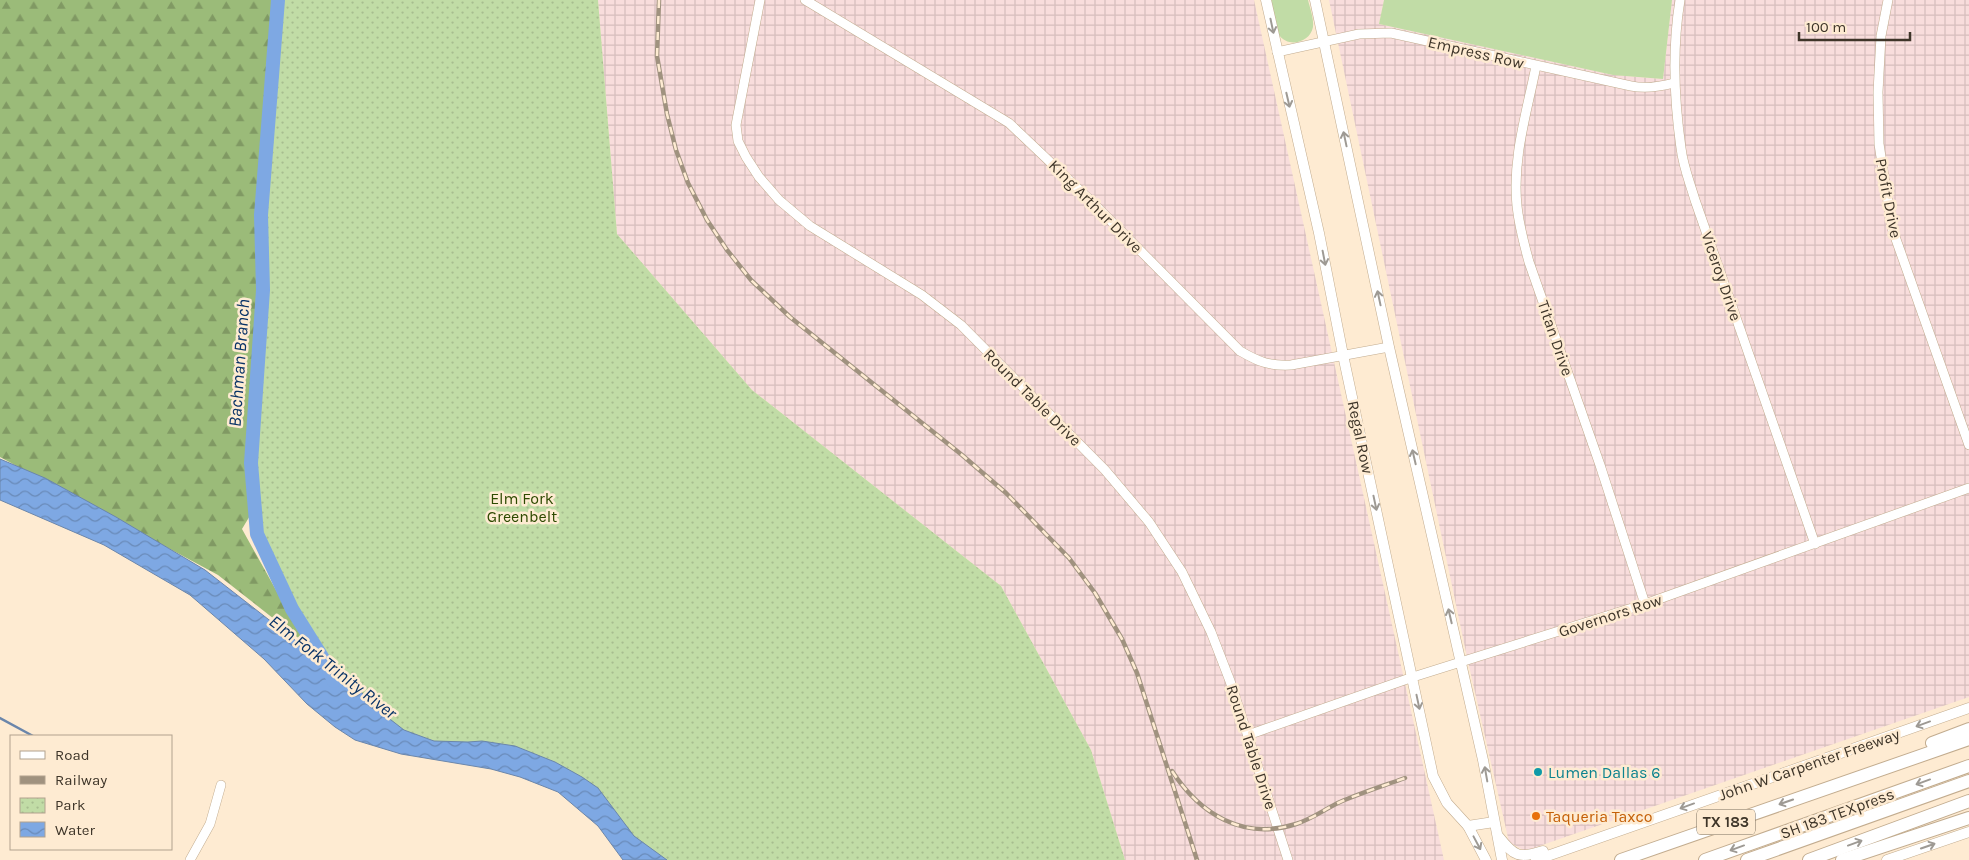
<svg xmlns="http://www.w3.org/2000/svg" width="1969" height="860" font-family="Karla,sans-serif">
<defs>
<pattern id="industrial-grid" width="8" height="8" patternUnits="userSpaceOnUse" patternTransform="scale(1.25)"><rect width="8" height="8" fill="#f8dddc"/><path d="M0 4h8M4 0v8" fill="none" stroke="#d6bebd"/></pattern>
<pattern id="forest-firs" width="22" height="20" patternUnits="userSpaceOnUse" patternTransform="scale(1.25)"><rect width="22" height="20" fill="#9bbb79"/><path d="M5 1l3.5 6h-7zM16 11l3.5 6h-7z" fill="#809963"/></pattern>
<pattern id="park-dots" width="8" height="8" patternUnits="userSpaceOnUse" patternTransform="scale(1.25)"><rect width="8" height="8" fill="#c1dca6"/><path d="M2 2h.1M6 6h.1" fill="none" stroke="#a7bd8f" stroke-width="1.8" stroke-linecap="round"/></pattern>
<pattern id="water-waves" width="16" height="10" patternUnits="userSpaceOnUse" patternTransform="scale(1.25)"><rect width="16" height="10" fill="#7ea8e3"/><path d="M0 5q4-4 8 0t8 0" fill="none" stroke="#698ab8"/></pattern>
</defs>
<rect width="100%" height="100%" fill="#feebd2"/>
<g fill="url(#industrial-grid)">
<path d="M 598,0 L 1254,0 L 1444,860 L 1125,860 L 1091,750 L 1001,586 L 752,390 L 617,234 Z"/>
<path d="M 1329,0 L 1384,0 L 1379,24 L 1613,75 L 1663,79 L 1672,0 L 1969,0 L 1969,697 L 1525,851 L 1509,842 L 1467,657 Z"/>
</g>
<g fill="#c1dca6">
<path d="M 1271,0 L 1308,0 C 1310,8 1314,19 1313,27 C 1310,43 1288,48 1279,35 C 1273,26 1273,10 1271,0 Z"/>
<path d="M 1384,0 L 1672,0 L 1663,79 L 1613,75 L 1379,24 Z"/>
</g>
<path fill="url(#forest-firs)" d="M 0,0 L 300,0 L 269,484 L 242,529 L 306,644 L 218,575 L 0,457 Z"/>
<path fill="url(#park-dots)" d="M 278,0 L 598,0 L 617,234 L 752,390 L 1001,586 L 1091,750 L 1125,860 L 653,860 L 585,791 L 382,734 L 346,707 L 327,665 L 292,609 L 257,534 L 251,463 L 263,290 L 261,215 Z"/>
<path fill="url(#water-waves)" stroke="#6b86ab" d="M 0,459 L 45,478 L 116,517 L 205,570 L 327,665 L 346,676 L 377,709 L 404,730 L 434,741 L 468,742 L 482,741 L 515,746 L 555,762 L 582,777 L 598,788 L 634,836 L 667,860 L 623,860 L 598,826 L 558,792 L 520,777 L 491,769 L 401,754 L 355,740 L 335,727 L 307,704 L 264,659 L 190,595 L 104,545 L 0,500 Z"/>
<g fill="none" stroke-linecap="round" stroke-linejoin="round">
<path stroke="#6b86ab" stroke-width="2.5" d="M 0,718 L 33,736"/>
<path stroke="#7ea8e3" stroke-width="14" d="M 278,0 L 261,215 L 263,290 L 251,463 L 257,534 L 292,609 L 327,665 L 334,681"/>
<defs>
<g id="minor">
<path d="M 760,0 L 736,125 L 738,141 L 746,157 L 759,177 L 779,200 L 810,226 L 922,295 L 961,325 L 1105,470 L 1149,522 L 1182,572 L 1211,632 L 1230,681 L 1288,860"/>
<path d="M 805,0 L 1009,123 L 1089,199 L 1240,351 C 1259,362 1269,366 1291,365 L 1389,347"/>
<path d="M 1680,0 C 1672,49 1674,99 1681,148 C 1683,166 1690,183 1695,200 L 1815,544"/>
<path d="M 1888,0 L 1881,36 L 1878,92 L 1879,144 L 1892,228 L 1969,445"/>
<path d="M 1277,52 L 1359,34 L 1391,33 L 1631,86 C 1646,89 1659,87 1674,83"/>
<path d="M 1536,66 C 1527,112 1512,158 1517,206 C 1519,225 1524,244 1529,262 L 1600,465 L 1645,604"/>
<path d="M 1248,735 L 1413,677 L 1645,604 L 1969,488"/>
<path d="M 190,860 L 210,824 L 221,785"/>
</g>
<g id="major">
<path d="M 1266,0 L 1319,233 L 1343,355 L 1433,776 L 1447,803 L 1468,826 L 1486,860"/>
<path d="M 1315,0 L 1389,347 L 1483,760 L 1502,860"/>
<path d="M 1468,826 L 1494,822"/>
<path d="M 1499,837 C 1514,856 1519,859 1543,851"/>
<path d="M 1536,860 L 1969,708"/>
<path d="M 1887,860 L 1969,832"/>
</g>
<g id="highway">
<path d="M 1932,743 L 1969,729"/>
<path d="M 1621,860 L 1969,739"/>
<path d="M 1705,860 L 1969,766"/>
<path d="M 1747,860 L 1969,781"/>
<path d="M 1809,860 L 1969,801"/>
<path d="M 1842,860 L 1969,818"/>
</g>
</defs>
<use href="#minor" stroke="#c2ac8f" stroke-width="10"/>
<use href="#major" stroke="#c2ac8f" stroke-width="11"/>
<use href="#highway" stroke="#c2ac8f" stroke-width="14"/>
<use href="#minor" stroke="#fff" stroke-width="9"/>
<use href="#major" stroke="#fff" stroke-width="10"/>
<use href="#highway" stroke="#fff" stroke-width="12"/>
<defs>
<g id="rail">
<path d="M 659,0 L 657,56 L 667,114 L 676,150 L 688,183 L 707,220 L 727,250 L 751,280 L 790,317 L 962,455 L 1006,493 L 1069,558 L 1095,593 L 1122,639 L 1137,673 L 1197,860"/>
<path d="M 1172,771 C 1200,814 1243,841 1296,824 C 1312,819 1325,809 1340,802 C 1361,793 1383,786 1405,778"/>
</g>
</defs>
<use href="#rail" stroke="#a0927f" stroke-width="4.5"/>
<use href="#rail" stroke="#feebd2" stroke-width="2.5" stroke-dasharray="8" stroke-linecap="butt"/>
</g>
<defs><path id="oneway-shaft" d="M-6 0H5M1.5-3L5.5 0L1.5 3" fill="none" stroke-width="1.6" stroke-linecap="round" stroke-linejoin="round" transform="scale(1.25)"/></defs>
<g stroke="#9e9a94">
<use href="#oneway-shaft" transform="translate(1272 26) rotate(78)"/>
<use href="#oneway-shaft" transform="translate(1288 100) rotate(77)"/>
<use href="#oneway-shaft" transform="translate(1345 139) rotate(-102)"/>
<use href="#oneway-shaft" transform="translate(1324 258) rotate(79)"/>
<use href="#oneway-shaft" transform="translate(1379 298) rotate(-102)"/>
<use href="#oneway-shaft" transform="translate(1414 457) rotate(-103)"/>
<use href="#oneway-shaft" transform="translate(1375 503) rotate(78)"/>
<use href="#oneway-shaft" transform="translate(1450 616) rotate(-103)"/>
<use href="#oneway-shaft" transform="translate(1418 702) rotate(78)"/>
<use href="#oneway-shaft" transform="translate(1923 724) rotate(160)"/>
<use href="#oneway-shaft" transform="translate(1486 774) rotate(-100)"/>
<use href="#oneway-shaft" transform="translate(1923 782) rotate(160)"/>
<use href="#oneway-shaft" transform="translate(1786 802) rotate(161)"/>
<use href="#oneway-shaft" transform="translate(1687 806) rotate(160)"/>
<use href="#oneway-shaft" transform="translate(1477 843) rotate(62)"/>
<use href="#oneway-shaft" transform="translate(1855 843) rotate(-20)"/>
<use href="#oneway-shaft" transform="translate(1928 846) rotate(-19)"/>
<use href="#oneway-shaft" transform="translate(1737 848) rotate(160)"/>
</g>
<circle fill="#0f9aa8" stroke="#feebd2" stroke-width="2" cx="1538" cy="772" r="5"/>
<circle fill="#e8710a" stroke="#feebd2" stroke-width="2" cx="1536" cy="816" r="5"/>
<g text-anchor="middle" stroke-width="5" stroke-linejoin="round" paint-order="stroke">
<rect fill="#feebd2" stroke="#786c5c" stroke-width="1" x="1697" y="809.5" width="58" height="25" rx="4"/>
<g font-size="15" font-weight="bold" fill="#3e3529">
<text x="1726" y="827">TX 183</text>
</g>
<g font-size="16" fill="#3e3529" stroke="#feebd2">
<text transform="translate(1476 52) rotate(13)" y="6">Empress Row</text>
<text transform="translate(1889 198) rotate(79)" y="6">Profit Drive</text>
<text transform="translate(1096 206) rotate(45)" y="6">King Arthur Drive</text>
<text transform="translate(1722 276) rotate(71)" y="6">Viceroy Drive</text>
<text transform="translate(1556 338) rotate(71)" y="6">Titan Drive</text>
<text transform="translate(1033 397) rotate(45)" y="6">Round Table Drive</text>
<text transform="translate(1361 437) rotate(78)" y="6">Regal Row</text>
<text transform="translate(1610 615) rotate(-18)" y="6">Governors Row</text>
<text transform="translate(1252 747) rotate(72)" y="6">Round Table Drive</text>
<text transform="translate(1809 764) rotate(-19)" y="6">John W Carpenter Freeway</text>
<text transform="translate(1837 813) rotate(-20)" y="6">SH 183 TEXpress</text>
</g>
<g font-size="16" fill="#2e4a00" stroke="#feebd2">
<text x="522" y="504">Elm Fork<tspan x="522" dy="18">Greenbelt</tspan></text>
</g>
<g font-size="16" fill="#0d838f" stroke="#feebd2" text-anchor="start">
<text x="1548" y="778">Lumen Dallas 6</text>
</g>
<g font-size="16" fill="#c56008" stroke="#feebd2" text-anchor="start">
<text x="1546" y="822">Taqueria Taxco</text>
</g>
<g font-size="18" font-style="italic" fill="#093367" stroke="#feebd2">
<text transform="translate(239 363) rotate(-86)" y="6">Bachman Branch</text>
<text transform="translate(333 667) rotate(38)" y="6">Elm Fork Trinity River</text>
</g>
</g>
<rect x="10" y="735" width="162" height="115" fill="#feebd2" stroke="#b1a28e"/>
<rect x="20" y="751" width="25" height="8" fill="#ffffff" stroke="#b1a28e"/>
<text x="55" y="760" font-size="15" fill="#3e3529">Road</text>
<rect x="20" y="776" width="25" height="8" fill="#a0927f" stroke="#b1a28e"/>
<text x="55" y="785" font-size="15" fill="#3e3529">Railway</text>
<rect x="20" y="798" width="25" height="15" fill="url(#park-dots)" stroke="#b1a28e"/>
<text x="55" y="810" font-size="15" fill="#3e3529">Park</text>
<rect x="20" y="822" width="25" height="15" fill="url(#water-waves)" stroke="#b1a28e"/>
<text x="55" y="835" font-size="15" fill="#3e3529">Water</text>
<path d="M1799 32v8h111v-8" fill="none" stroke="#3e3529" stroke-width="2.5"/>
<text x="1806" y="32" font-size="15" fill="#3e3529" stroke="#feebd2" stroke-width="4" paint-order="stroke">100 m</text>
</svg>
